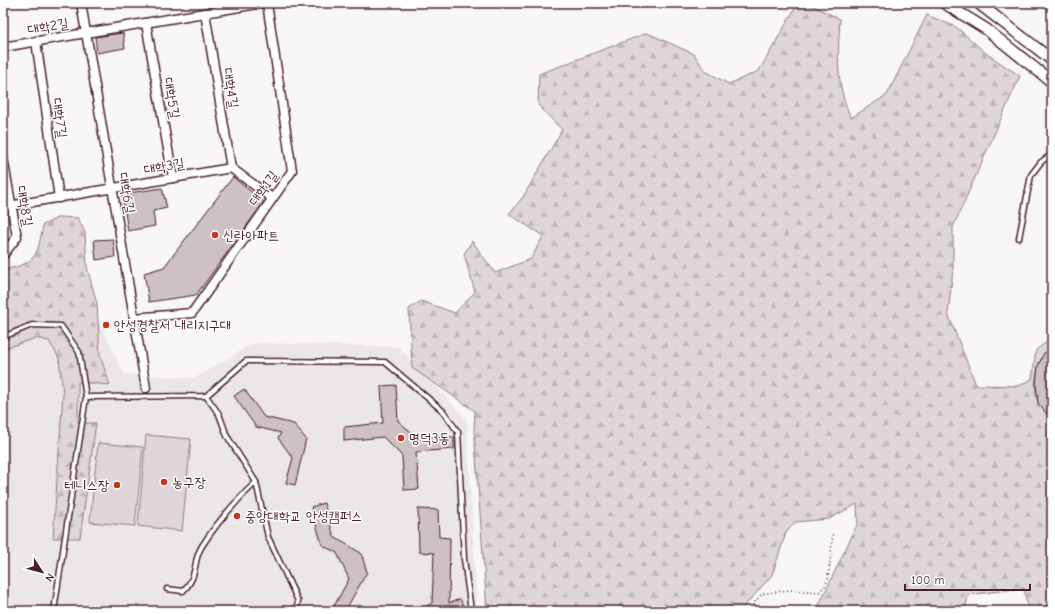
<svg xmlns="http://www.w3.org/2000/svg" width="1055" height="614" font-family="'Comic Neue','Poor Story',sans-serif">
<defs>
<pattern id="forest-firs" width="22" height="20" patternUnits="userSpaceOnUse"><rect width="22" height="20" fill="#ded6d9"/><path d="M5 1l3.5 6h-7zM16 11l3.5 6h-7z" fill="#c0b7ba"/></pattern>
</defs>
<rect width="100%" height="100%" fill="#f8f6f7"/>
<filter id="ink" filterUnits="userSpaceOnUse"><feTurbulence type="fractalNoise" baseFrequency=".025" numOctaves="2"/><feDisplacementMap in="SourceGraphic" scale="8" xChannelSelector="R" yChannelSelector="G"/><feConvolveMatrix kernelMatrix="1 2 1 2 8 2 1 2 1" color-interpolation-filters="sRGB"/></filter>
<g filter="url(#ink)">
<path fill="#ebe6e8" d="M 59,308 L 99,321 L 124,374 L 195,378 L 254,343 L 399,347 L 467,420 L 477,611 L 3,611 L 3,326 Z"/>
<g fill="url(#forest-firs)" stroke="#947a82">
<path d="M 798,3 L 807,3 L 840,19 C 838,56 835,83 851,118 L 887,95 L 927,15 L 956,27 L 987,54 L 1020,76 L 953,227 L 953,269 L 948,314 L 976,385 L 1019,386 L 1032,379 L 1036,350 L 1052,338 L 1052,349 C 1036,357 1032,386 1038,402 C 1041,408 1048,415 1052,420 L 1052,611 L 1028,611 L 1024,588 L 968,595 L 965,611 L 816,611 L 858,523 L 857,504 L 829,519 L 795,522 L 786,533 L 772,575 L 740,611 L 487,611 L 474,429 L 475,411 L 412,368 L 409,309 L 421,301 L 455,313 L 475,292 L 464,254 L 472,241 L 495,273 L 531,259 L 543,236 L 509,214 L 523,197 L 562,130 L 538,105 L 539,74 L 647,33 L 694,54 L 705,71 L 729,84 L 759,71 Z"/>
<path d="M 59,217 L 78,218 L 85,233 L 87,267 L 97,304 L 100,356 L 110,385 L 78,382 L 78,423 L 96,423 L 80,538 L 53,538 L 63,394 L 59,358 L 49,341 L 36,338 L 3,349 L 3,270 C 37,263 37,257 43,225 Z"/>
</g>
<g fill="#ded6d9" stroke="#947a82">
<path d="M 146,435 L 191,439 L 182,531 L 138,526 Z"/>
<path d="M 98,443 L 143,447 L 135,526 L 90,522 Z"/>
</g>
<g fill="#cdc1c4" stroke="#4a1f2b">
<path d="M 123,33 L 125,48 L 97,53 L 95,37 Z"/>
<path d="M 233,177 L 264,202 L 196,295 L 149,302 L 144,273 L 164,267 Z"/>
<path d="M 162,188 L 167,208 L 153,211 L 155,226 L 128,231 L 122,194 Z"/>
<path d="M 113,239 L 115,257 L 96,260 L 94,240 Z"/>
<path d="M 1052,349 L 1052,420 L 1038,403 L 1036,384 L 1038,366 L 1044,353 Z"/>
<path d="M 396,385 L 398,421 L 418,438 L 454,437 L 454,449 L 416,452 L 419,489 L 404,490 L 402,456 L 383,437 L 344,441 L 344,427 L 383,423 L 381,386 Z"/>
<path d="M 244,389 L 264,417 L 294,424 L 306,439 L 295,485 L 286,483 L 293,458 L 278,438 L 281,433 L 256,427 L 234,396 Z"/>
<path d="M 324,503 L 334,537 L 361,553 L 367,572 L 345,611 L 334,606 L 349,579 L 337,553 L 322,545 L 311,507 Z"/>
<path d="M 418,509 L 438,510 L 439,537 L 450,538 L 449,603 L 460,599 L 465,609 L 462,611 L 418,611 L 432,603 L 434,553 L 419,552 Z"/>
</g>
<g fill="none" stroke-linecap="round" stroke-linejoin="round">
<defs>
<g id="service">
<path d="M 1019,238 L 1031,175 L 1041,162 L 1052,154"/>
<path d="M 3,337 L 32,325 L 61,326 L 79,352 L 86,397"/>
<path d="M 206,396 L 219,414 L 227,436 L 256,482 L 268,537 L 298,601 L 296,611"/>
<path d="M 167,589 L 183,591 C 199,576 192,561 202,546 C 216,524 237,500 256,482"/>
<path d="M 54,611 L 86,397 L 206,396 L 246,361 L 385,362 L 443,411 L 458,432 L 464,559 L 471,611"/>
</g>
<g id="minor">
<path d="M 81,3 L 146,388"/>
<path d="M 205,13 L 231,168"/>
<path d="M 146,23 L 173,178"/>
<path d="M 36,41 L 59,198"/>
<path d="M 3,47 L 263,3"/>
<path d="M 3,158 L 17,237 L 3,255"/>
<path d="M 3,207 L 231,168 L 272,198"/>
<path d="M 134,318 L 192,313 L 292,171 L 267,3"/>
</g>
<g id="tertiary">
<path d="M 944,3 L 986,29 L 1052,82"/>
<path d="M 978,3 L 1052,60"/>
</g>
</defs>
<use href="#service" stroke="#4a1f2b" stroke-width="7"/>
<use href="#minor" stroke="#4a1f2b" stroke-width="11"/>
<use href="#tertiary" stroke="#4a1f2b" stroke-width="13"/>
<path stroke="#4a1f2b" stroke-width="1.5" stroke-dasharray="1 3" stroke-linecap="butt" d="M 747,611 L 762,594 L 789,590 L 819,592 L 825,586 L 828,579 L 833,533"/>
<use href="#service" stroke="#fff" stroke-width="4"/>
<use href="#minor" stroke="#fff" stroke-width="8"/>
<use href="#tertiary" stroke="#fff" stroke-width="10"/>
</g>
</g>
<g fill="#c8321e" stroke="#fff" stroke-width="1.5">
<circle cx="215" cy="235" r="4"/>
<circle cx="106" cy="325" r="4"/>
<circle cx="401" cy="438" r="4"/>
<circle cx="164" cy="482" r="4"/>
<circle cx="117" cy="485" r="4"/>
<circle cx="237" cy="516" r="4"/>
</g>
<g text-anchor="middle" stroke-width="3" stroke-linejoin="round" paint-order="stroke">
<g font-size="14" fill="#4a1f2b" stroke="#fff">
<text transform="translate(48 26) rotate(-10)" y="5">대학2길</text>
<text transform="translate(231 88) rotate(81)" y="5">대학4길</text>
<text transform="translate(172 98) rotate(80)" y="5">대학5길</text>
<text transform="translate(60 118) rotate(82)" y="5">대학7길</text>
<text transform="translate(164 166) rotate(-10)" y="5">대학3길</text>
<text transform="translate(263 188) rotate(-54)" y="5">대학1길</text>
<text transform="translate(127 193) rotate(80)" y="5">대학6길</text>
<text transform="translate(25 206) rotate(80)" y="5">대학8길</text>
</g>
<g font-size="14" fill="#4a1f2b" stroke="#fff" text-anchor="start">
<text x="223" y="240">신라아파트</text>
<text x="114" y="330">안성경찰서 내리지구대</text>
<text x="409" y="443">명덕3동</text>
<text x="172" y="487">농구장</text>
<text x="109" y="490" text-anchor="end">테니스장</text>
<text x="245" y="521">중앙대학교 안성캠퍼스</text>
</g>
</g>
<rect width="1055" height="614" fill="none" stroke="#fff" stroke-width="16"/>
<rect x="8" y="8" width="1039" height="598" fill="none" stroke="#4a1f2b" stroke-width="1.5" filter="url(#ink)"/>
<g transform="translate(42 572) rotate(126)" stroke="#ffffff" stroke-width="3" paint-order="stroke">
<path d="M0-3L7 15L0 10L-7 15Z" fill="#4a1f2b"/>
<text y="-6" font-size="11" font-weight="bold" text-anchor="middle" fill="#4a1f2b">N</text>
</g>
<path d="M905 584v6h125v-6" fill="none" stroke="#4a1f2b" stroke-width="2"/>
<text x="911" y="584" font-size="12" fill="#4a1f2b" stroke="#ffffff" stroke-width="3" paint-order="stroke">100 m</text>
</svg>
